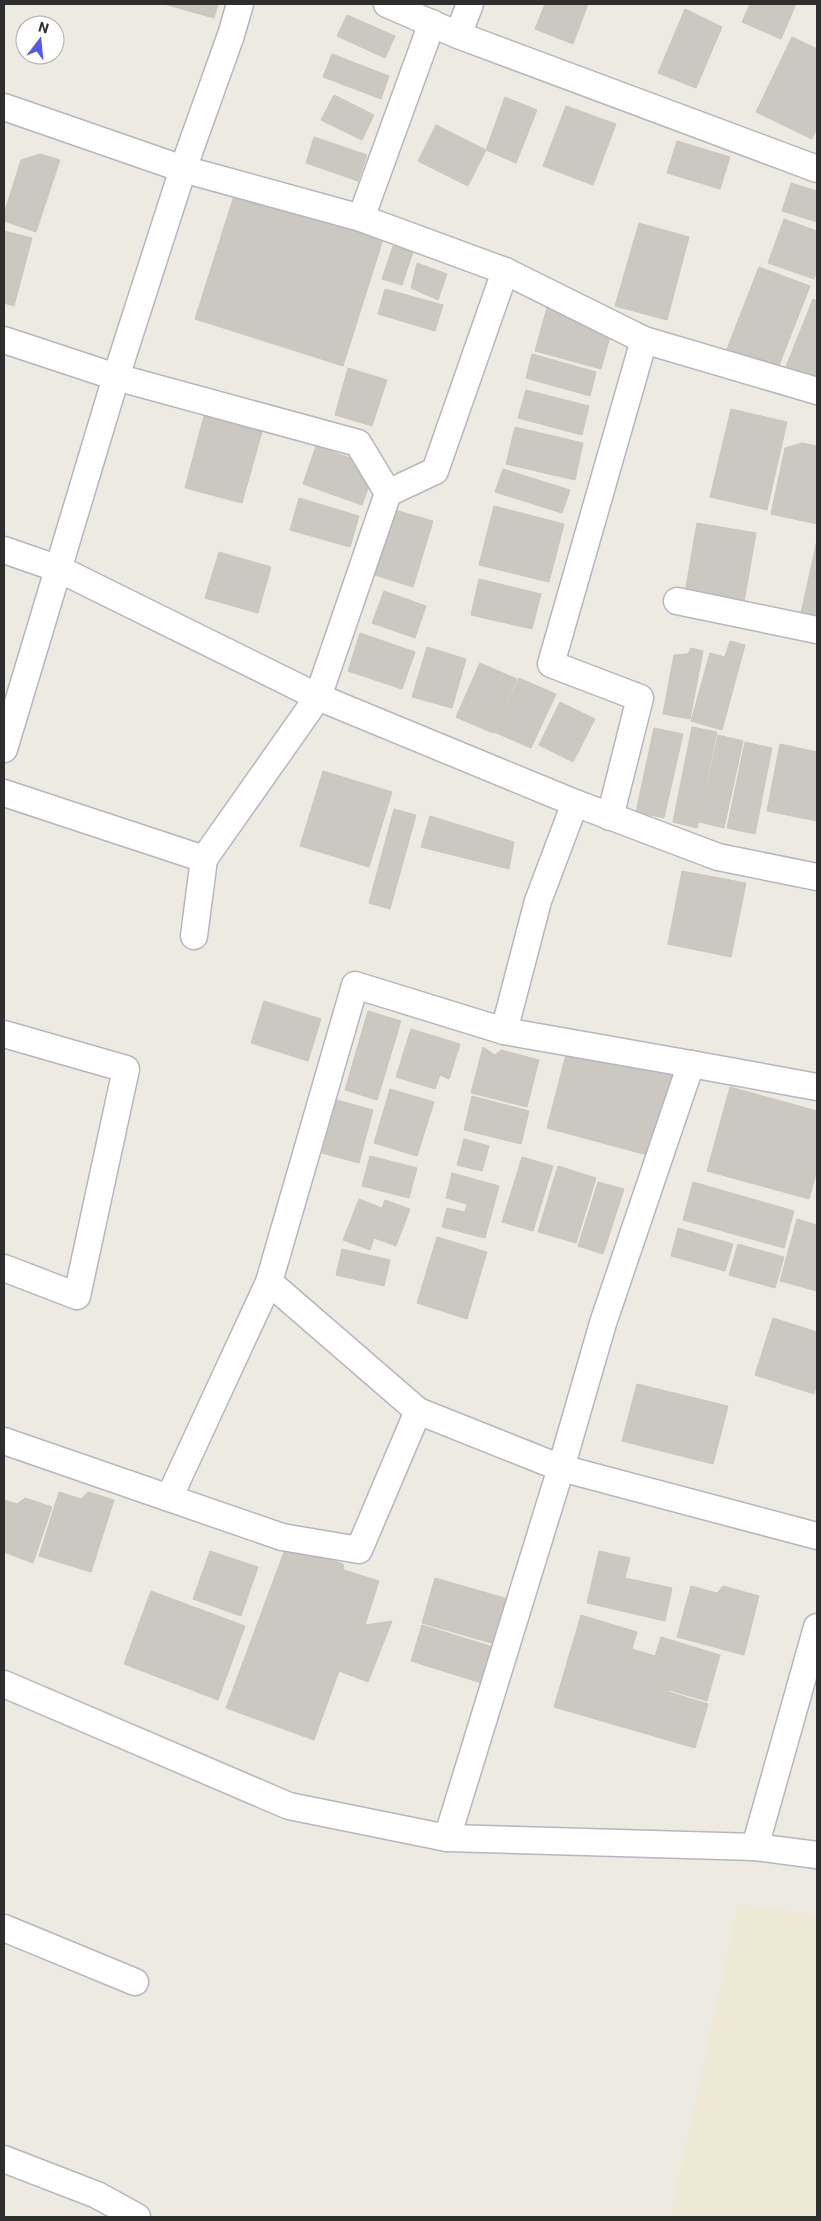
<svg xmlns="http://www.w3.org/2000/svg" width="821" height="2221" font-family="Roboto,sans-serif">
<rect width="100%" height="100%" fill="#edeae2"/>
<path fill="#ede9d4" d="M 738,1904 L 817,1915 L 817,2217 L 681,2217 L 671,2214 Z"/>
<g fill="#cac8c0" stroke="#c9c6bb">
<path d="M 164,4 L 218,4 L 214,18 Z"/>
<path d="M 545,4 L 588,4 L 573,44 L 535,29 Z"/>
<path d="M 750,4 L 796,4 L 781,39 L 742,22 Z"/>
<path d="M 685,9 L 722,27 L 696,88 L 658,73 Z"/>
<path d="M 347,15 L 395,36 L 385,58 L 337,36 Z"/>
<path d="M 792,37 L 817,49 L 817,128 L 812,139 L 756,112 Z"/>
<path d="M 332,54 L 389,76 L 381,99 L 323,77 Z"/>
<path d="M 334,95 L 374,115 L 362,140 L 321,120 Z"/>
<path d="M 505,97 L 537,110 L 516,163 L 486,150 Z"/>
<path d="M 566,106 L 616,124 L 593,185 L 543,166 Z"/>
<path d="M 436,125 L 486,150 L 468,186 L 418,161 Z"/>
<path d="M 314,137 L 367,155 L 358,181 L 306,163 Z"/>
<path d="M 677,141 L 730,157 L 720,189 L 667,173 Z"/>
<path d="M 40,154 L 60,160 L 36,232 L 4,221 L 4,214 L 21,160 Z"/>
<path d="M 239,180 L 387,227 L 343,366 L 195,319 Z"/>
<path d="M 791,183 L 817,191 L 817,222 L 782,211 Z"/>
<path d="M 784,219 L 817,231 L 817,271 L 814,279 L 768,263 Z"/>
<path d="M 639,223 L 689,237 L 667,320 L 615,306 Z"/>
<path d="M 4,231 L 32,238 L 14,306 L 4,303 Z"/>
<path d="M 393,246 L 413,252 L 402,285 L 382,279 Z"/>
<path d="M 417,263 L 447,274 L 438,300 L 411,288 Z"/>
<path d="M 759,267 L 810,286 L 778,368 L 727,349 Z"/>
<path d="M 385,289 L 443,305 L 435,331 L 378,314 Z"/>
<path d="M 813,299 L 817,301 L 817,382 L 785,369 Z"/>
<path d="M 548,304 L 614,323 L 601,369 L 535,351 Z"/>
<path d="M 532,354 L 596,372 L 590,396 L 526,378 Z"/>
<path d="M 348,368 L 387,380 L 372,426 L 335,415 Z"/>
<path d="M 526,390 L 589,406 L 582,435 L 518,418 Z"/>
<path d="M 731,409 L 787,422 L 767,510 L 710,497 Z"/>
<path d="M 204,416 L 262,432 L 242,503 L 185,488 Z"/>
<path d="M 515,427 L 583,443 L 575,480 L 506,464 Z"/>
<path d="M 802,443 L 817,446 L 817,524 L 771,514 L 785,448 Z"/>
<path d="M 316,446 L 376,467 L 362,505 L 303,484 Z"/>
<path d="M 503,469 L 570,490 L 562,513 L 495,492 Z"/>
<path d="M 299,498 L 359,516 L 350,547 L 290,530 Z"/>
<path d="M 494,506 L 564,524 L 549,582 L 479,565 Z"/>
<path d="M 388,508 L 433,521 L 413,587 L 368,573 Z"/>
<path d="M 697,523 L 756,533 L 744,602 L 685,593 Z"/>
<path d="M 817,540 L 817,622 L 800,618 Z"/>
<path d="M 219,552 L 271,567 L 258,613 L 205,598 Z"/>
<path d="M 479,579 L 541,594 L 532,629 L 471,615 Z"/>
<path d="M 384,591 L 426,606 L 415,638 L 372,623 Z"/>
<path d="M 360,633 L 415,652 L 402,689 L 348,671 Z"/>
<path d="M 730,641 L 745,645 L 722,730 L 691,721 L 710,653 L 725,657 Z"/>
<path d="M 427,647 L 466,659 L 452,708 L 412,697 Z"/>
<path d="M 691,648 L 703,651 L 690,719 L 663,714 L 674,655 L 688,654 Z"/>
<path d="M 480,663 L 517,679 L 493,733 L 456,717 Z"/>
<path d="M 478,667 L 507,676 L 489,728 L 465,708 Z"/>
<path d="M 519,678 L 556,694 L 531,748 L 494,732 Z"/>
<path d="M 560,702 L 595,719 L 573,762 L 539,745 Z"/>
<path d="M 692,727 L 717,732 L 697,828 L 673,822 Z"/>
<path d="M 654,728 L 683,734 L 664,818 L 636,812 Z"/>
<path d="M 718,735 L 743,741 L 724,828 L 699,822 Z"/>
<path d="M 745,742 L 772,748 L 755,834 L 727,828 Z"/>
<path d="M 780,744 L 817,752 L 817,821 L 767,811 Z"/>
<path d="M 323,771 L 392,792 L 369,867 L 300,846 Z"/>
<path d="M 394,809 L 416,815 L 390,909 L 369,903 Z"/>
<path d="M 430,816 L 514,842 L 509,869 L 421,847 Z"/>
<path d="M 682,871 L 746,883 L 731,957 L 668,944 Z"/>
<path d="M 264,1001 L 321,1019 L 308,1061 L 251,1043 Z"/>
<path d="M 368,1011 L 401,1021 L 377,1100 L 345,1090 Z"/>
<path d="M 411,1029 L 460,1044 L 449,1079 L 440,1075 L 435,1089 L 396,1077 Z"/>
<path d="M 483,1047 L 495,1055 L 501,1050 L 539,1060 L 527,1107 L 471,1093 Z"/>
<path d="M 568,1047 L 673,1075 L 651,1156 L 547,1128 Z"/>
<path d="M 730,1087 L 817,1111 L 817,1170 L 809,1199 L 707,1171 Z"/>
<path d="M 390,1089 L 434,1102 L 417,1156 L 374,1143 Z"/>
<path d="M 472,1096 L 529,1111 L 521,1144 L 464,1130 Z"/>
<path d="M 337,1100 L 373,1110 L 359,1163 L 322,1153 Z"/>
<path d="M 464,1139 L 489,1146 L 482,1171 L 457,1165 Z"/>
<path d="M 370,1156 L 417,1168 L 409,1198 L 362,1186 Z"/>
<path d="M 522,1157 L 553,1166 L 533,1231 L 502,1222 Z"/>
<path d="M 558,1166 L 596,1178 L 576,1243 L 538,1232 Z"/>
<path d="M 452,1173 L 499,1186 L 485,1238 L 442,1227 L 447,1208 L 465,1212 L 467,1204 L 446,1198 Z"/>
<path d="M 598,1182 L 624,1189 L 603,1254 L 578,1246 Z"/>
<path d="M 693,1182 L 794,1211 L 784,1248 L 683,1220 Z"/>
<path d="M 359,1199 L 382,1208 L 385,1200 L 410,1209 L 396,1246 L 374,1238 L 370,1250 L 343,1240 Z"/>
<path d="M 797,1219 L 817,1225 L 817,1291 L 780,1281 Z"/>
<path d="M 678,1228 L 733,1244 L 725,1271 L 671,1256 Z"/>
<path d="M 437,1237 L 487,1252 L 467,1319 L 417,1303 Z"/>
<path d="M 738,1244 L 784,1257 L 775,1288 L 729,1275 Z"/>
<path d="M 342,1249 L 390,1260 L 384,1286 L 336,1275 Z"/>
<path d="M 773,1318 L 817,1332 L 817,1383 L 814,1394 L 755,1375 Z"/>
<path d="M 637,1384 L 728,1406 L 713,1464 L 622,1441 Z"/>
<path d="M 59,1492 L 81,1499 L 88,1492 L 114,1500 L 91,1572 L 39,1556 Z"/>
<path d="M 25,1498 L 52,1507 L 33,1563 L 4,1552 L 4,1500 L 17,1504 Z"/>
<path d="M 287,1544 L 343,1564 L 344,1570 L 379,1581 L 365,1625 L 392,1621 L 368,1682 L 339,1671 L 314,1740 L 226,1708 Z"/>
<path d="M 210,1551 L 258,1567 L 241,1616 L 193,1599 Z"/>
<path d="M 599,1551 L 630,1558 L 625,1578 L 672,1588 L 665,1621 L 587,1603 Z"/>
<path d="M 435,1578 L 508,1599 L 495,1644 L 422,1623 Z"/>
<path d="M 691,1586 L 717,1593 L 723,1586 L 759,1596 L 744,1655 L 677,1637 Z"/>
<path d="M 151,1591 L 245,1626 L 218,1700 L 124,1664 Z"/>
<path d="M 581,1615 L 637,1632 L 632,1649 L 655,1656 L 661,1637 L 720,1655 L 707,1701 L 669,1690 L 669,1692 L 708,1704 L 695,1748 L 554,1707 Z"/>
<path d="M 422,1625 L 496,1648 L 485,1684 L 411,1661 Z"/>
</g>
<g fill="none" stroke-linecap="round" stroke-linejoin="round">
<defs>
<g id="street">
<path d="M 387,4 L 458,35 L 817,169"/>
<path d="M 458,35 L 470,4"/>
<path d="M 4,107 L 183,169 L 361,218 L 505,271 L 644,340"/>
<path d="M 361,218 L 432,23"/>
<path d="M 4,340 L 116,377 L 358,443 L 388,493"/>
<path d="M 4,550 L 59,569 L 318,697 L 388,493 L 435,471 L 505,271"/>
<path d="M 677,601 L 817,630"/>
<path d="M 4,749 L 116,377 L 183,169 L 231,35 L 240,4"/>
<path d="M 4,793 L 204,859 L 194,936"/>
<path d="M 610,817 L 640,698 L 551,664 L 644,340 L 817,391"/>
<path d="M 204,859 L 318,697 L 575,803"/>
<path d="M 817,877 L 718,857 L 575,803 L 538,901 L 504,1031 L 355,985 L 269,1282 L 418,1411 L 561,1468 L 817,1536"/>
<path d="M 504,1031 L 691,1064"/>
<path d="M 4,1034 L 126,1069 L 77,1296 L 4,1268"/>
<path d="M 4,1441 L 282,1537 L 359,1550 L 418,1411"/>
<path d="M 169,1498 L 269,1282"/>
<path d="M 4,1684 L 289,1806 L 447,1838 L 755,1847 L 817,1627"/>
<path d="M 447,1838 L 561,1468 L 603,1323 L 691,1064 L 817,1087"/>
<path d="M 755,1847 L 817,1855"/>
<path d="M 4,1928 L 135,1982"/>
<path d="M 4,2159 L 97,2195 L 137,2217"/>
</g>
</defs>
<use href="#street" stroke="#b5b6c0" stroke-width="29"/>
<use href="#street" stroke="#fff" stroke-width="26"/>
</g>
<rect width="821" height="2221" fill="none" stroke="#2e2e2e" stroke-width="10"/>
<g transform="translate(40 40) rotate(16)"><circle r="24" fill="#ffffff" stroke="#ababab"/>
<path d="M0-4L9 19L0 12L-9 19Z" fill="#5459e9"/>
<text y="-8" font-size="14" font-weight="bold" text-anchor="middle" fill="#2e2e2e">N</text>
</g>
</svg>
